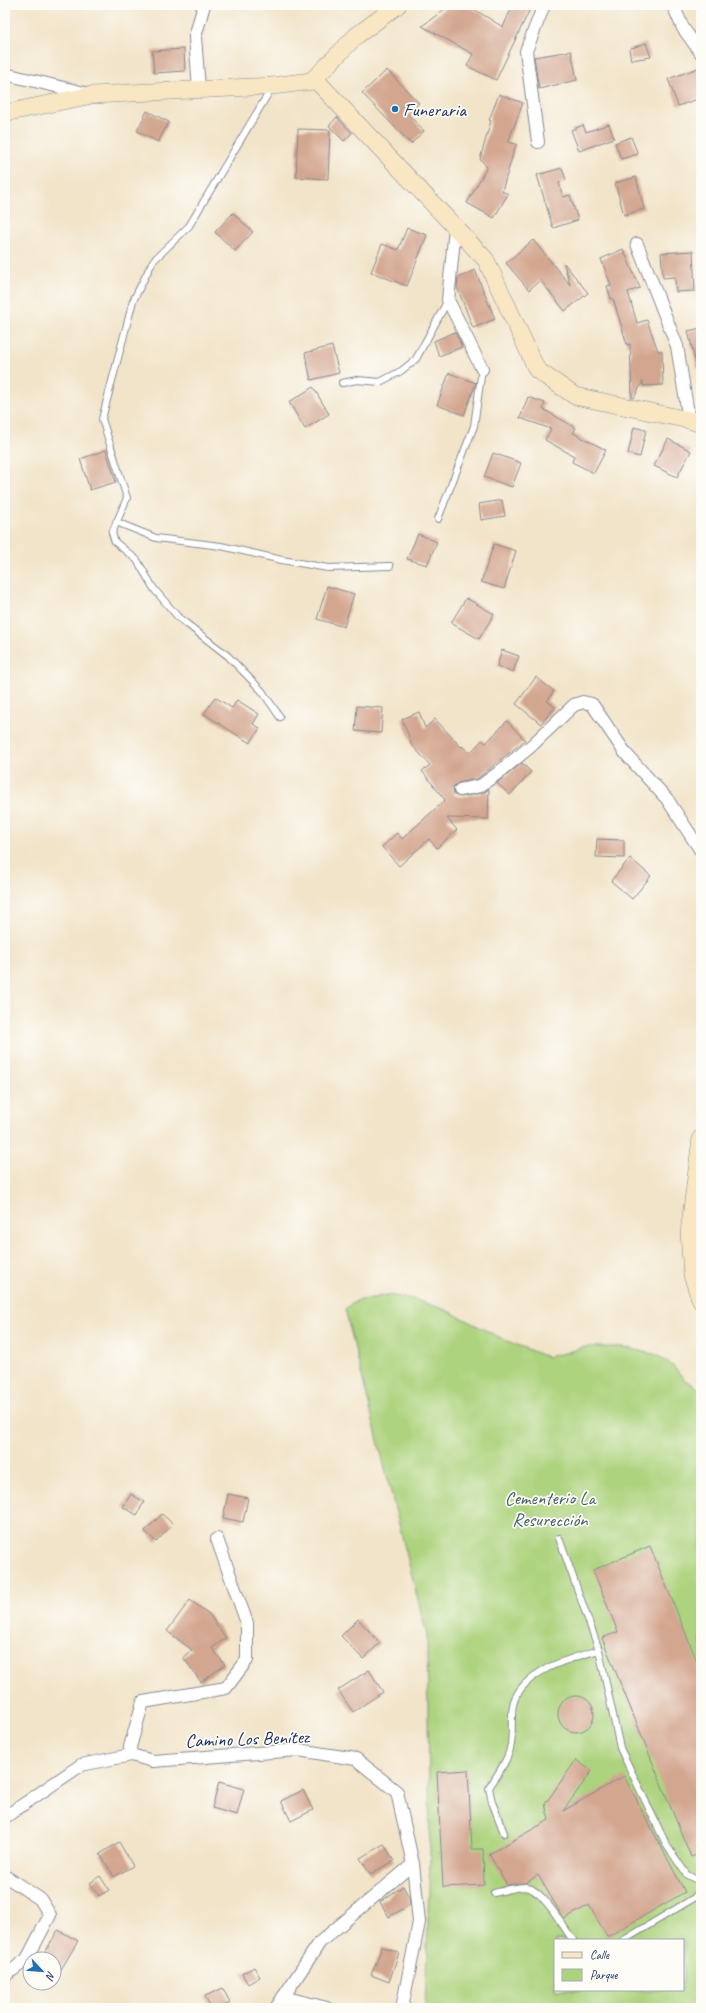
<svg xmlns="http://www.w3.org/2000/svg" width="706" height="2013" font-family="Caveat,sans-serif">
<rect width="100%" height="100%" fill="#fdfcf7"/>
<filter id="ink" filterUnits="userSpaceOnUse"><feTurbulence type="fractalNoise" baseFrequency=".025" numOctaves="2"/><feDisplacementMap in="SourceGraphic" scale="8" xChannelSelector="R" yChannelSelector="G"/><feConvolveMatrix kernelMatrix="1 2 1 2 8 2 1 2 1" color-interpolation-filters="sRGB"/></filter>
<filter id="wash" filterUnits="userSpaceOnUse"><feTurbulence type="fractalNoise" baseFrequency=".012" numOctaves="4" result="noise"/><feDisplacementMap in="SourceGraphic" scale="16" xChannelSelector="R" yChannelSelector="G"/><feGaussianBlur stdDeviation="0.9" result="paint"/><feColorMatrix in="noise" values="0 0 0 0 0 0 0 0 0 0 0 0 0 0 0 0 0 1.4 0 .05"/><feComposite in="paint" operator="in"/></filter>
<g filter="url(#wash)">
<rect width="100%" height="100%" fill="#f2e4c9"/>
<path fill="#add37e" stroke="#64816e" fill-rule="evenodd" d="M 388,1295 L 413,1299 L 446,1310 L 507,1341 L 547,1357 L 565,1353 L 584,1347 L 623,1347 L 657,1355 L 673,1366 L 685,1380 L 701,1390 L 701,2008 L 425,2008 L 430,1858 L 427,1636 L 345,1309 L 356,1301 ZM 555,1940 L 683,1940 L 683,1990 L 555,1990 Z"/>
<g id="blocks">
<g fill="#d3a68f">
<path d="M 450,5 L 467,5 L 503,27 L 513,5 L 522,5 L 530,9 L 496,80 L 467,66 L 473,54 L 422,26 Z"/>
<path d="M 646,43 L 651,57 L 631,60 L 629,49 Z"/>
<path d="M 184,49 L 185,71 L 154,73 L 152,51 Z"/>
<path d="M 571,51 L 577,80 L 539,89 L 534,57 Z"/>
<path d="M 701,67 L 701,98 L 678,106 L 668,79 Z"/>
<path d="M 387,70 L 419,103 L 408,114 L 424,131 L 411,144 L 362,93 Z"/>
<path d="M 499,94 L 523,103 L 508,142 L 516,144 L 502,191 L 508,194 L 494,218 L 467,203 L 487,167 L 480,159 L 491,121 L 489,120 Z"/>
<path d="M 147,111 L 169,122 L 158,142 L 137,131 Z"/>
<path d="M 337,117 L 352,133 L 344,141 L 329,126 Z"/>
<path d="M 609,124 L 614,138 L 579,151 L 571,130 L 583,125 L 586,132 Z"/>
<path d="M 298,129 L 330,130 L 328,179 L 296,177 Z"/>
<path d="M 631,137 L 638,154 L 621,159 L 615,143 Z"/>
<path d="M 562,168 L 566,180 L 559,183 L 563,197 L 570,195 L 578,220 L 553,228 L 537,175 Z"/>
<path d="M 636,177 L 644,209 L 624,215 L 615,183 Z"/>
<path d="M 233,213 L 253,232 L 235,251 L 215,232 Z"/>
<path d="M 407,228 L 427,235 L 407,286 L 371,272 L 382,244 L 398,250 Z"/>
<path d="M 533,240 L 570,285 L 564,263 L 588,293 L 565,311 L 540,280 L 529,290 L 506,263 Z"/>
<path d="M 623,249 L 640,288 L 628,292 L 637,323 L 647,320 L 658,351 L 662,351 L 663,385 L 643,386 L 643,381 L 634,398 L 632,398 L 630,344 L 627,345 L 613,298 L 611,299 L 607,286 L 611,285 L 601,259 Z"/>
<path d="M 693,251 L 695,291 L 676,292 L 675,277 L 663,278 L 661,253 Z"/>
<path d="M 475,270 L 495,319 L 473,328 L 457,287 L 458,278 Z"/>
<path d="M 701,328 L 701,367 L 697,368 L 688,331 Z"/>
<path d="M 455,332 L 462,347 L 439,356 L 434,341 Z"/>
<path d="M 332,346 L 339,373 L 311,380 L 305,353 Z"/>
<path d="M 449,373 L 476,383 L 464,415 L 437,405 Z"/>
<path d="M 313,387 L 329,414 L 305,429 L 289,402 Z"/>
<path d="M 528,397 L 545,403 L 543,409 L 576,428 L 573,433 L 606,450 L 594,473 L 572,462 L 574,456 L 545,440 L 551,429 L 520,418 Z"/>
<path d="M 634,427 L 646,430 L 640,457 L 628,454 Z"/>
<path d="M 668,439 L 691,451 L 677,477 L 654,466 Z"/>
<path d="M 106,450 L 116,482 L 90,490 L 80,459 Z"/>
<path d="M 493,453 L 521,463 L 512,487 L 484,477 Z"/>
<path d="M 502,500 L 505,516 L 481,520 L 479,504 Z"/>
<path d="M 418,534 L 437,542 L 427,565 L 407,559 Z"/>
<path d="M 494,544 L 516,551 L 504,589 L 481,582 Z"/>
<path d="M 327,586 L 354,594 L 344,627 L 317,619 Z"/>
<path d="M 466,598 L 494,614 L 479,639 L 451,623 Z"/>
<path d="M 502,650 L 519,656 L 513,672 L 497,666 Z"/>
<path d="M 536,677 L 554,691 L 547,701 L 555,707 L 541,724 L 516,704 Z"/>
<path d="M 215,697 L 232,708 L 237,700 L 259,714 L 253,724 L 260,728 L 250,743 L 204,714 Z"/>
<path d="M 357,706 L 383,708 L 381,733 L 355,731 Z"/>
<path d="M 419,712 L 425,728 L 435,719 L 461,747 L 462,746 L 470,753 L 482,740 L 486,743 L 507,721 L 525,740 L 477,779 L 458,783 L 453,787 L 454,795 L 461,797 L 482,793 L 489,789 L 488,819 L 447,818 L 457,830 L 437,848 L 429,839 L 399,866 L 382,847 L 397,833 L 402,839 L 445,800 L 422,771 L 430,765 L 410,743 L 411,742 L 402,719 Z"/>
<path d="M 522,763 L 531,772 L 510,795 L 497,783 Z"/>
<path d="M 597,839 L 624,840 L 624,858 L 596,857 Z"/>
<path d="M 630,858 L 651,876 L 632,899 L 611,881 Z"/>
<path d="M 131,1494 L 144,1502 L 137,1515 L 123,1507 Z"/>
<path d="M 228,1494 L 248,1498 L 243,1522 L 223,1518 Z"/>
<path d="M 162,1514 L 173,1524 L 156,1542 L 145,1531 Z"/>
<path d="M 650,1546 L 701,1671 L 701,1853 L 691,1857 L 602,1638 L 618,1632 L 593,1570 Z"/>
<path d="M 190,1600 L 209,1614 L 226,1638 L 212,1648 L 225,1665 L 201,1682 L 183,1657 L 192,1650 L 167,1631 Z"/>
<path d="M 358,1619 L 380,1643 L 363,1659 L 341,1636 Z"/>
<path d="M 369,1670 L 383,1692 L 353,1712 L 338,1690 Z"/>
<circle cx="576" cy="1714" r="18"/>
<path d="M 576,1760 L 592,1771 L 563,1811 L 624,1776 L 685,1892 L 607,1937 L 589,1905 L 564,1919 L 538,1875 L 526,1883 L 507,1885 L 489,1854 L 549,1820 L 545,1804 Z"/>
<path d="M 468,1770 L 472,1849 L 483,1849 L 484,1885 L 443,1887 L 437,1772 Z"/>
<path d="M 219,1782 L 244,1789 L 237,1815 L 212,1808 Z"/>
<path d="M 303,1790 L 313,1810 L 291,1821 L 281,1801 Z"/>
<path d="M 119,1842 L 133,1866 L 114,1877 L 100,1854 Z"/>
<path d="M 384,1844 L 394,1861 L 370,1874 L 360,1858 Z"/>
<path d="M 100,1876 L 109,1890 L 99,1896 L 90,1883 Z"/>
<path d="M 403,1886 L 409,1897 L 410,1905 L 389,1917 L 380,1902 Z"/>
<path d="M 58,1930 L 78,1941 L 54,1981 L 54,1959 L 41,1959 Z"/>
<path d="M 382,1947 L 399,1953 L 389,1982 L 371,1975 Z"/>
<path d="M 254,1967 L 260,1977 L 248,1984 L 242,1974 Z"/>
<path d="M 223,1988 L 230,2003 L 220,2008 L 211,2008 L 205,1996 Z"/>
</g>
</g>
</g>
<g filter="url(#ink)">
<use href="#blocks" fill-opacity="0" stroke="#868a94" stroke-width="1"/>
<g fill="none" stroke-linecap="round" stroke-linejoin="round">
<defs>
<g id="lane">
<path d="M 271,89 L 189,226 L 153,261 L 133,301 L 102,419 L 127,498 L 112,533 L 115,542 L 137,560 L 154,589 L 178,617 L 228,656 L 262,691 L 280,717"/>
<path d="M 342,383 L 357,380 L 380,382 L 401,371 L 416,359 L 448,300"/>
<path d="M 438,519 L 474,426 L 482,369"/>
<path d="M 116,522 L 156,538 L 221,546 L 282,560 L 328,568 L 390,566"/>
<path d="M 559,1538 L 599,1650 L 620,1748 L 667,1846 L 687,1875 L 701,1882"/>
<path d="M 504,1833 L 492,1802 L 489,1788 C 497,1775 509,1759 511,1744 C 513,1731 510,1714 514,1701 C 526,1669 570,1659 599,1650"/>
<path d="M 494,1893 C 503,1891 515,1887 525,1887 C 542,1888 563,1927 573,1940"/>
<path d="M 624,1940 L 694,1898 L 701,1890"/>
</g>
<g id="street">
<path d="M 673,5 L 683,28 L 701,53"/>
<path d="M 5,74 L 89,94"/>
<path d="M 199,89 L 195,37 L 204,5"/>
<path d="M 538,142 L 526,51 L 544,5"/>
<path d="M 455,228 L 448,300 L 482,369"/>
<path d="M 637,244 L 677,346 L 689,420"/>
<path d="M 460,790 L 480,786 L 498,773 L 530,747 L 574,705 L 583,702 L 592,704 L 626,754 L 667,799 L 701,851"/>
<path d="M 689,1233 L 701,1238"/>
<path d="M 131,1755 L 130,1747 L 143,1702 L 226,1688 L 247,1660 L 247,1623 L 217,1539"/>
<path d="M 5,1817 L 81,1765 L 131,1755 L 153,1761 L 298,1750 L 356,1759 L 397,1792 L 413,1864 L 419,1922 L 402,2008"/>
<path d="M 5,1876 L 40,1899 L 50,1915 L 27,1959 L 5,1976"/>
<path d="M 283,1997 L 327,2008"/>
<path d="M 276,2008 L 320,1942 L 413,1864"/>
</g>
<g id="secondary">
<path d="M 314,78 L 486,260 L 537,370 L 575,396 L 689,420 L 701,424"/>
<path d="M 5,113 L 92,95 L 272,86 L 312,81 L 356,36 L 398,5"/>
<path d="M 701,1138 L 689,1233 L 692,1275 L 701,1301"/>
</g>
</defs>
<use href="#lane" stroke="#868a94" stroke-width="8"/>
<use href="#street" stroke="#868a94" stroke-width="14"/>
<use href="#secondary" stroke="#868a94" stroke-width="18"/>
<use href="#lane" stroke="#fff" stroke-width="6"/>
<use href="#street" stroke="#fff" stroke-width="12"/>
<use href="#secondary" stroke="#f9e7c3" stroke-width="17"/>
</g>
</g>
<circle fill="#1f6fb2" stroke="#fdfcf7" stroke-width="1.5" cx="395" cy="109" r="4"/>
<g text-anchor="middle" stroke-width="3.5" stroke-linejoin="round" paint-order="stroke">
<g font-size="19" fill="#1b2f5e" stroke="#fdfcf7" text-anchor="start">
<text x="403" y="116">Funeraria</text>
</g>
<g font-size="19" fill="#476068" stroke="#fdfcf7">
<text x="550" y="1504">Cementerio La<tspan x="550" dy="22">Resurección</tspan></text>
</g>
<g font-size="19" fill="#1b2f5e" stroke="#fdfcf7">
<text transform="translate(247 1738) rotate(-2)" y="7">Camino Los Benítez</text>
</g>
</g>
<rect width="706" height="2013" fill="none" stroke="#fdfcf7" stroke-width="20"/>
<rect x="554" y="1939" width="130" height="52" fill="#fdfcf7" stroke="#a3aaba"/>
<rect x="562" y="1952" width="20" height="6" fill="#f9e7c3" stroke="#a3aaba"/>
<text x="590" y="1959" font-size="12" fill="#1b2f5e">Calle</text>
<rect x="562" y="1969" width="20" height="12" fill="#add37e" stroke="#a3aaba"/>
<text x="590" y="1979" font-size="12" fill="#1b2f5e">Parque</text>
<g transform="translate(42 1971) rotate(116)"><circle r="19" fill="#fdfcf7" stroke="#a3aaba"/>
<path d="M0-3L7 15L0 10L-7 15Z" fill="#1f6fb2"/>
<text y="-6" font-size="11" font-weight="bold" text-anchor="middle" fill="#1b2f5e">N</text>
</g>
</svg>
